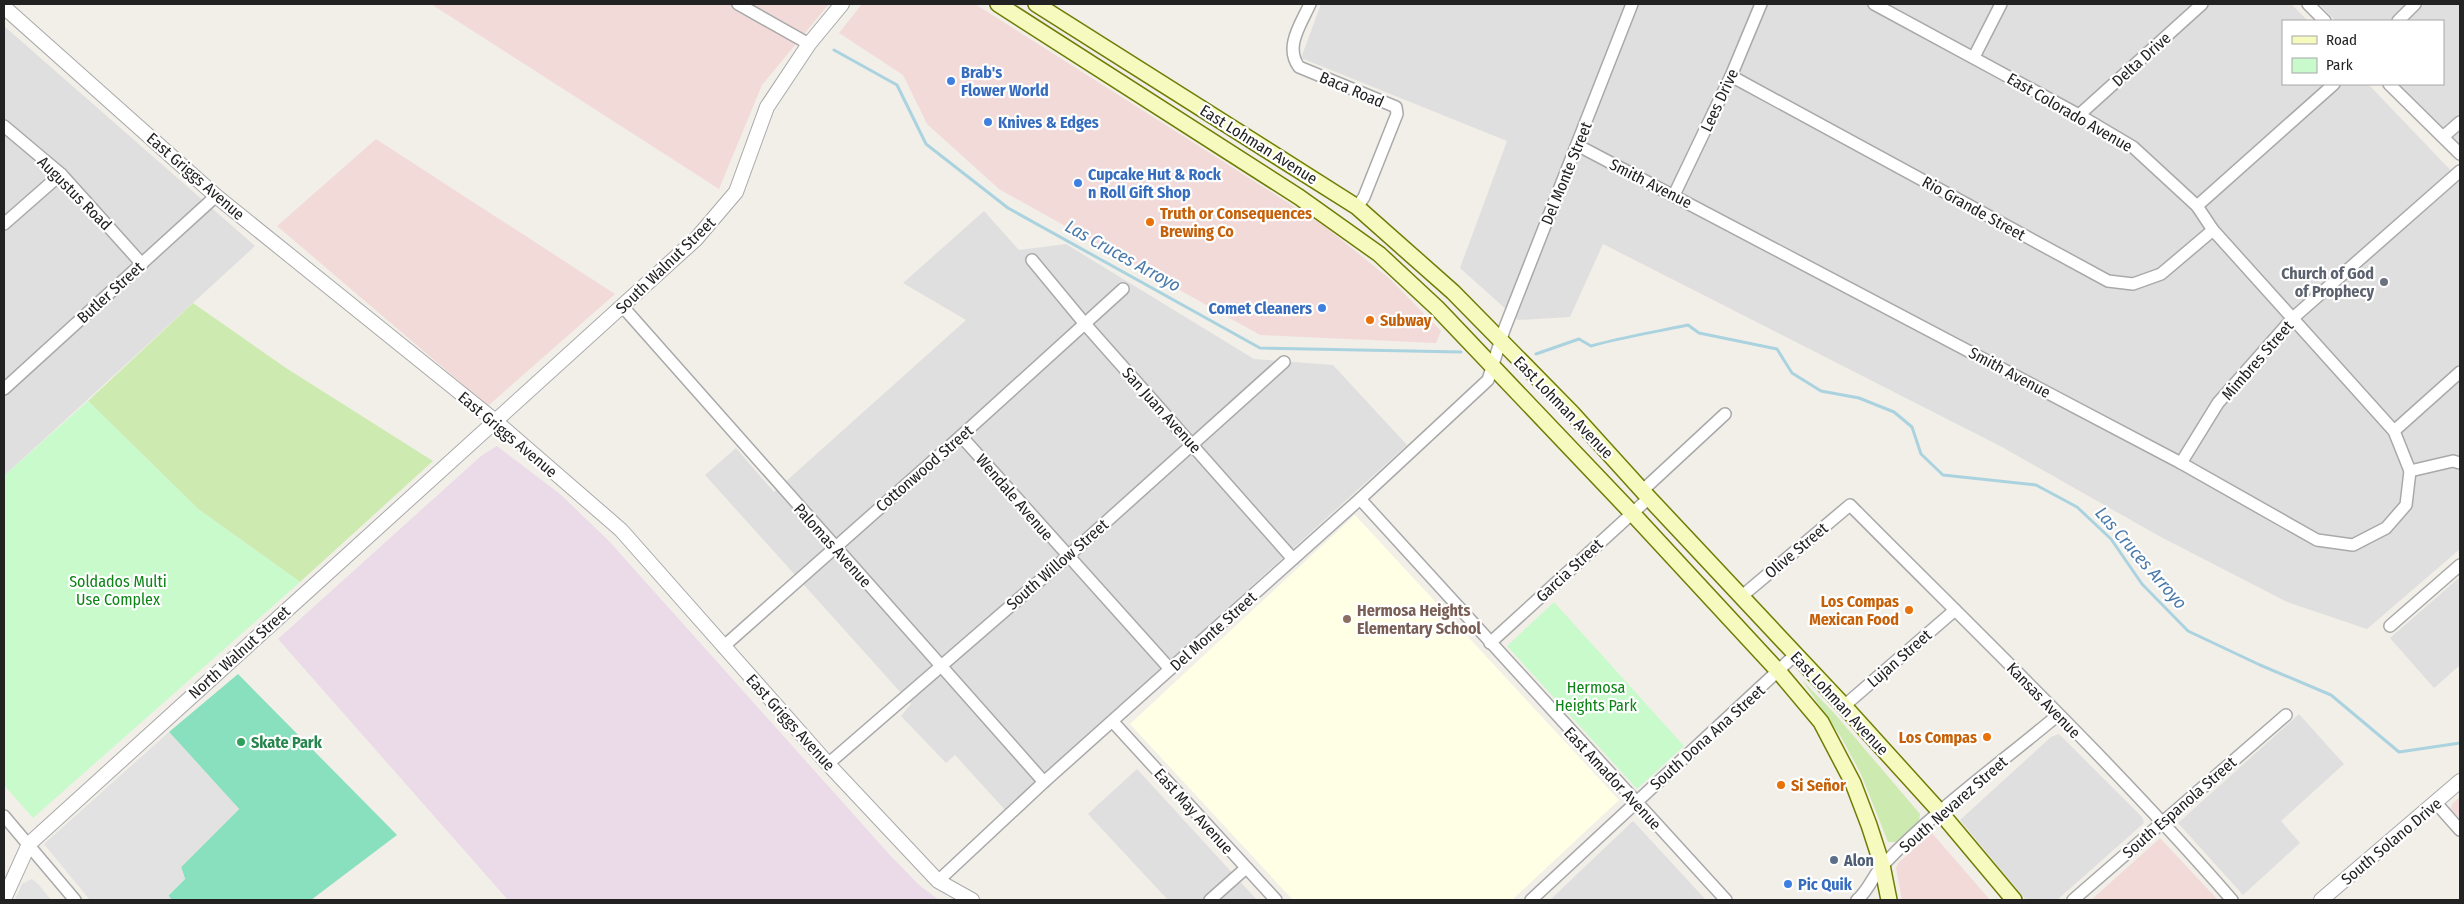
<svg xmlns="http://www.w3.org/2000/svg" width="2464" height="904" font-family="'Fira Sans Condensed',sans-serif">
<rect width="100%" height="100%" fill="#f2efe9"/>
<g fill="#e0dfdf">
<path d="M 1321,4 L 2291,4 L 2308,21 L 2283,21 L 2283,84 L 2368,84 L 2460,180 L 2460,549 L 2367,629 L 2287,602 L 2159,536 L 2002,447 L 1603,244 L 1570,317 L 1518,320 L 1460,268 L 1507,141 L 1301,58 Z"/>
<path d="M 2319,4 L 2460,4 L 2460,150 L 2397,84 L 2443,84 L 2443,21 L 2336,21 Z"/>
<path d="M 4,26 L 255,246 L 4,476 Z"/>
<path d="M 984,211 L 1019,250 L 1066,244 L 1254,359 L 1333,365 L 1407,445 L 1005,810 L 955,755 L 946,763 L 901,716 L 911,704 L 705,475 L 736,448 L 774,492 L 966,320 L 903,283 Z"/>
<path d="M 2460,577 L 2460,665 L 2434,688 L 2390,638 Z"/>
<path d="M 2299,714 L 2344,764 L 2281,821 L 2300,843 L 2243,895 L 2178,823 Z"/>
<path d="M 2059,734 L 2142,817 L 2144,823 L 2057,900 L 2026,900 L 1960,820 L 2051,737 Z"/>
<path d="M 1137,769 L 1257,900 L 1168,900 L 1088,814 Z"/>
<path d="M 1633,821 L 1706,900 L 1550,900 Z"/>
</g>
<g fill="#f2dad9">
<path d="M 431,4 L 829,4 L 762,85 L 719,189 Z"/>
<path d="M 862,4 L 975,4 L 1323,225 L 1390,279 L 1441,331 L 1436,343 L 1260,335 L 999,189 L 927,124 L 903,75 L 839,33 Z"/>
<path d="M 376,139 L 615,294 L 488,406 L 277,226 Z"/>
<path d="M 2460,797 L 2460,819 L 2451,809 L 2452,804 Z"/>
<path d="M 1932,833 L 1990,900 L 1902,900 L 1896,868 L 1898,863 Z"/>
<path d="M 2160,838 L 2218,900 L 2091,900 L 2158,840 Z"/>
</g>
<path fill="#ebdbe8" d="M 497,446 L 560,494 L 608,540 L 889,854 L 919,885 L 939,900 L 508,900 L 278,639 L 481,456 Z"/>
<path fill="#ffffe5" d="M 1355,515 L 1619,800 L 1512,900 L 1293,900 L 1130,724 Z"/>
<g fill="#cdebb0">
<path d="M 193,303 L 286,368 L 433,461 L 300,582 L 198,509 L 88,401 Z"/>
<path d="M 1802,680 L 1835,714 L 1920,814 L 1919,822 L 1896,842 L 1888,842 L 1861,774 L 1841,737 Z"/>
</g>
<g fill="#c8facc">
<path d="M 88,401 L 198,509 L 300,582 L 33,818 L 4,785 L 4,476 Z"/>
<path d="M 1554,602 L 1684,746 L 1637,789 L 1507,646 Z"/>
</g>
<path fill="#88e0be" d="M 238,674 L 397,835 L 311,900 L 172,900 L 168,896 L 185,879 L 181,867 L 239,809 L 169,732 Z"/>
<g fill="#e2e2e2">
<path d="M 169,732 L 239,809 L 181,867 L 185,879 L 168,895 L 172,900 L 90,900 L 44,844 Z"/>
<path d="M 32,879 L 38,884 L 51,900 L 15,900 L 22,884 Z"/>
</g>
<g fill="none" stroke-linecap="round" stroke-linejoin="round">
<g stroke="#aad3df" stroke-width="3">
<path d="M 834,50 L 897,85 L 926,144 L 1008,208 L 1260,348 L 1461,352"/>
<path d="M 1536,354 L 1579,339 L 1591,346 C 1623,337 1655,332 1688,325 L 1699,333 L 1777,349 L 1792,373 L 1821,391 L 1859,398 L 1894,412 L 1912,427 L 1921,454 L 1943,475 L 2036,485 L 2077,507 L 2111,539 L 2142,584 L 2188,631 L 2260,665 L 2331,695 L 2399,752 L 2460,743"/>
</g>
<defs>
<g id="minor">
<path d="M 738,4 L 809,44"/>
<path d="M 1310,4 C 1301,24 1284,47 1299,67 L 1396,107 L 1397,114 L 1364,197 L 1357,207"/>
<path d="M 1874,4 L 2079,115 L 2133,147 L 2197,206 L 2213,230 L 2394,431 L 2410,471 L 2453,461 L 2460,463"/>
<path d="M 2308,4 L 2325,21"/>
<path d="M 2398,21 L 2415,4"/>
<path d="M 1974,57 L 2001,4"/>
<path d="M 1731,76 L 2108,281 L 2133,284 L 2161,274 L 2213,230"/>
<path d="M 2389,84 L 2460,154"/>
<path d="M 2079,115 L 2202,4"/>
<path d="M 4,126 L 61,174 L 142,264"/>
<path d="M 2444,136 L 2460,122"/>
<path d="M 1577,145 L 2181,463 L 2317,540 L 2353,545 L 2386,528 L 2406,505 L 2410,471"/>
<path d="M 1674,195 L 1731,76 L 1761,4"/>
<path d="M 2197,206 L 2334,84"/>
<path d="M 4,224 L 61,174"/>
<path d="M 1032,260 L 1085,324 L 1293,559"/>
<path d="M 623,307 L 1044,782"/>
<path d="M 4,389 L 216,196"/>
<path d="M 2394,431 L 2460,372"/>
<path d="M 961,436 L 1170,669"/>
<path d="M 2181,463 L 2218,403 L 2293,318 L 2460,171"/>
<path d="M 1643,490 L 1725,414"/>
<path d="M 1360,499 L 1726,900"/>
<path d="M 1742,596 L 1850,505 C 1979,635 2112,762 2232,900"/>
<path d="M 2390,626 L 2460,565"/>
<path d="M 1490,643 L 1649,498"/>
<path d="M 723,647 L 961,436 L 1123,289"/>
<path d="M 1844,706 L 1955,610"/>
<path d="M 1113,722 L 1276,900"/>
<path d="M 828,764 L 1067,557 L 1284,362"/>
<path d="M 2436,803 L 2460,830"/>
<path d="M 4,816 L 75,900"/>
<path d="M 938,881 L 1044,782 L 1360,499 L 1488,380 L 1504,330 L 1632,4"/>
<path d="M 1210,900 L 1246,868"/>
<path d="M 1531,900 L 1795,655"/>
<path d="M 1857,900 C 1869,890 1873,875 1884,864 C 1934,811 2002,762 2058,715"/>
<path d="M 2073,900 L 2286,715"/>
</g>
<g id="tertiary">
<path d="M 4,7 L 216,196 L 494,420 L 621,530 L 828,764 L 938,881 L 972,900"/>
<path d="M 4,899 L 29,844 L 696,239 L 736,192 L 767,107 L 809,44 L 842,4"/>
<path d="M 2321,900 L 2460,781"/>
</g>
<g id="secondary">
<path d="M 998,4 L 1299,197 L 1379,254 L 1437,308 L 1632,513 L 1779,672 L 1821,722 L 1853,783 L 1869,825 L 1882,865 L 1889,900"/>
<path d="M 1036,4 L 1357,207 L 1453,292 L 1572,413 L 1649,498 L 1844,706 L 1941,813 L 2014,900"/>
</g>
</defs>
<use href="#minor" stroke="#a9a9a9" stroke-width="14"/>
<use href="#tertiary" stroke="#a9a9a9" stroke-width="16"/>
<use href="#secondary" stroke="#707d05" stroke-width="18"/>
<use href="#minor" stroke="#fff" stroke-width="11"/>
<use href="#tertiary" stroke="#fff" stroke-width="14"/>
<use href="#secondary" stroke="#f7fabf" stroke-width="15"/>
</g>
<g fill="#3f7fe0" stroke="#fff" stroke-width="2">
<circle cx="951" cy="81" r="5"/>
<circle cx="988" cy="122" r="5"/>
<circle cx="1078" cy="183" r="5"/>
<circle cx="1322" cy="308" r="5"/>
<circle cx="1788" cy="884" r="5"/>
</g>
<g fill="#e8710a" stroke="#fff" stroke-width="2">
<circle cx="1150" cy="222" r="5"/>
<circle cx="1370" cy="320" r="5"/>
<circle cx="1909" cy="610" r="5"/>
<circle cx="1987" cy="737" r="5"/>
<circle cx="1781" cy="785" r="5"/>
</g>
<circle fill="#6b7280" stroke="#fff" stroke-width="2" cx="2384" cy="282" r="5"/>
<circle fill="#8d6e63" stroke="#fff" stroke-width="2" cx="1347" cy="619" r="5"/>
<circle fill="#2e9e5b" stroke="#fff" stroke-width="2" cx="241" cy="742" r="5"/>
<circle fill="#5c6f8a" stroke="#fff" stroke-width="2" cx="1834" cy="860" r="5"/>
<g text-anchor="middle" stroke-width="4.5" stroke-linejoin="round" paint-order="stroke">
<g font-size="16" fill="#222" stroke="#fff">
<text transform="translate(2141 59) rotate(-42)" y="6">Delta Drive</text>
<text transform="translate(1352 89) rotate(23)" y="6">Baca Road</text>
<text transform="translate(1719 100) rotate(-65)" y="6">Lees Drive</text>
<text transform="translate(2070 112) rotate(30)" y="6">East Colorado Avenue</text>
<text transform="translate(1259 144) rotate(32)" y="6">East Lohman Avenue</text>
<text transform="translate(1566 173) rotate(-68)" y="6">Del Monte Street</text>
<text transform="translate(196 176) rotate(41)" y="6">East Griggs Avenue</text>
<text transform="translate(1651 183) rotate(27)" y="6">Smith Avenue</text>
<text transform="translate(75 193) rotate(45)" y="6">Augustus Road</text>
<text transform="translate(1974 208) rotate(29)" y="6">Rio Grande Street</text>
<text transform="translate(665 265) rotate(-44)" y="6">South Walnut Street</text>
<text transform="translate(110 292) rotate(-42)" y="6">Butler Street</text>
<text transform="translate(2257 360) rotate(-49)" y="6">Mimbres Street</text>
<text transform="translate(2010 372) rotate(28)" y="6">Smith Avenue</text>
<text transform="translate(1564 407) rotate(46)" y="6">East Lohman Avenue</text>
<text transform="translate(1162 410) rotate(48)" y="6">San Juan Avenue</text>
<text transform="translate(508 434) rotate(40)" y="6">East Griggs Avenue</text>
<text transform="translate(924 468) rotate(-41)" y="6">Cottonwood Street</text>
<text transform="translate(1015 497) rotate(49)" y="6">Wendale Avenue</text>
<text transform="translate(833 545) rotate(48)" y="6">Palomas Avenue</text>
<text transform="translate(1796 550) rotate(-40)" y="6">Olive Street</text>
<text transform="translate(1057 564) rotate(-41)" y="6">South Willow Street</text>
<text transform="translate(1569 570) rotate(-43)" y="6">Garcia Street</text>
<text transform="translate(1213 631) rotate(-42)" y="6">Del Monte Street</text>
<text transform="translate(239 652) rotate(-42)" y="6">North Walnut Street</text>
<text transform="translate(1899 658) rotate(-41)" y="6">Lujan Street</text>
<text transform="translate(2044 700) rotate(46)" y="6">Kansas Avenue</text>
<text transform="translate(1840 703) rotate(47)" y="6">East Lohman Avenue</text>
<text transform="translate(791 722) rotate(48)" y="6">East Griggs Avenue</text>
<text transform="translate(1707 737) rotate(-42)" y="6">South Dona Ana Street</text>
<text transform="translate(1613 778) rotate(47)" y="6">East Amador Avenue</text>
<text transform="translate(1953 804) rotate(-41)" y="6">South Nevarez Street</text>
<text transform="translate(2179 807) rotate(-41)" y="6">South Espanola Street</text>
<text transform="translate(1194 811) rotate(48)" y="6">East May Avenue</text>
<text transform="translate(2391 841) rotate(-40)" y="6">South Solano Drive</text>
</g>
<g font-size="16" font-weight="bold" fill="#366cbe" stroke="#fff" text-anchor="start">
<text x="961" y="78">Brab's<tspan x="961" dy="18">Flower World</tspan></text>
<text x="998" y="128">Knives &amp; Edges</text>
<text x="1088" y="180">Cupcake Hut &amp; Rock<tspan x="1088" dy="18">n Roll Gift Shop</tspan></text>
<text x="1312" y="314" text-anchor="end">Comet Cleaners</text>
<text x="1798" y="890">Pic Quik</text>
</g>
<g font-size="16" font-weight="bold" fill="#c56008" stroke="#fff" text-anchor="start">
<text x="1160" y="219">Truth or Consequences<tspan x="1160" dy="18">Brewing Co</tspan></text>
<text x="1380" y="326">Subway</text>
<text x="1899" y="607" text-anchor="end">Los Compas<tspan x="1899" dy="18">Mexican Food</tspan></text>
<text x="1977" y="743" text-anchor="end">Los Compas</text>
<text x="1791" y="791">Si Señor</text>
</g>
<g font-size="16" font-weight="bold" fill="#5b616d" stroke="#fff" text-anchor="end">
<text x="2374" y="279">Church of God<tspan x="2374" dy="18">of Prophecy</tspan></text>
</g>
<g font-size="16" fill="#0c8416" stroke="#fff">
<text x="118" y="587">Soldados Multi<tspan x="118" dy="18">Use Complex</tspan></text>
<text x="1596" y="693">Hermosa<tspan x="1596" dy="18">Heights Park</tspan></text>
</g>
<g font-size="16" font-weight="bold" fill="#785e54" stroke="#fff" text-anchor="start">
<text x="1357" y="616">Hermosa Heights<tspan x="1357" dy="18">Elementary School</tspan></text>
</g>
<g font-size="16" font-weight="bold" fill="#27864d" stroke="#fff" text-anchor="start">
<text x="251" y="748">Skate Park</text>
</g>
<g font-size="16" font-weight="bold" fill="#4e5e75" stroke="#fff" text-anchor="start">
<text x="1844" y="866">Alon</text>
</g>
<g font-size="18" font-style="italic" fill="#4a7aab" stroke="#fff">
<text transform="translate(1123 256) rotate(29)" y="6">Las Cruces Arroyo</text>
<text transform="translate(2141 558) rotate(49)" y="6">Las Cruces Arroyo</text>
</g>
</g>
<rect width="2464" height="904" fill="none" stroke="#222222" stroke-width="10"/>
<rect x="2282" y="20" width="162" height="65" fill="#ffffff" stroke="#a7a7a7"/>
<rect x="2292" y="36" width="25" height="8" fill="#f7fabf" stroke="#a7a7a7"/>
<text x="2326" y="45" font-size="15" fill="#222222">Road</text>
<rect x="2292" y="58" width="25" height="15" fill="#c8facc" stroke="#a7a7a7"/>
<text x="2326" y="70" font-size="15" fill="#222222">Park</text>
</svg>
